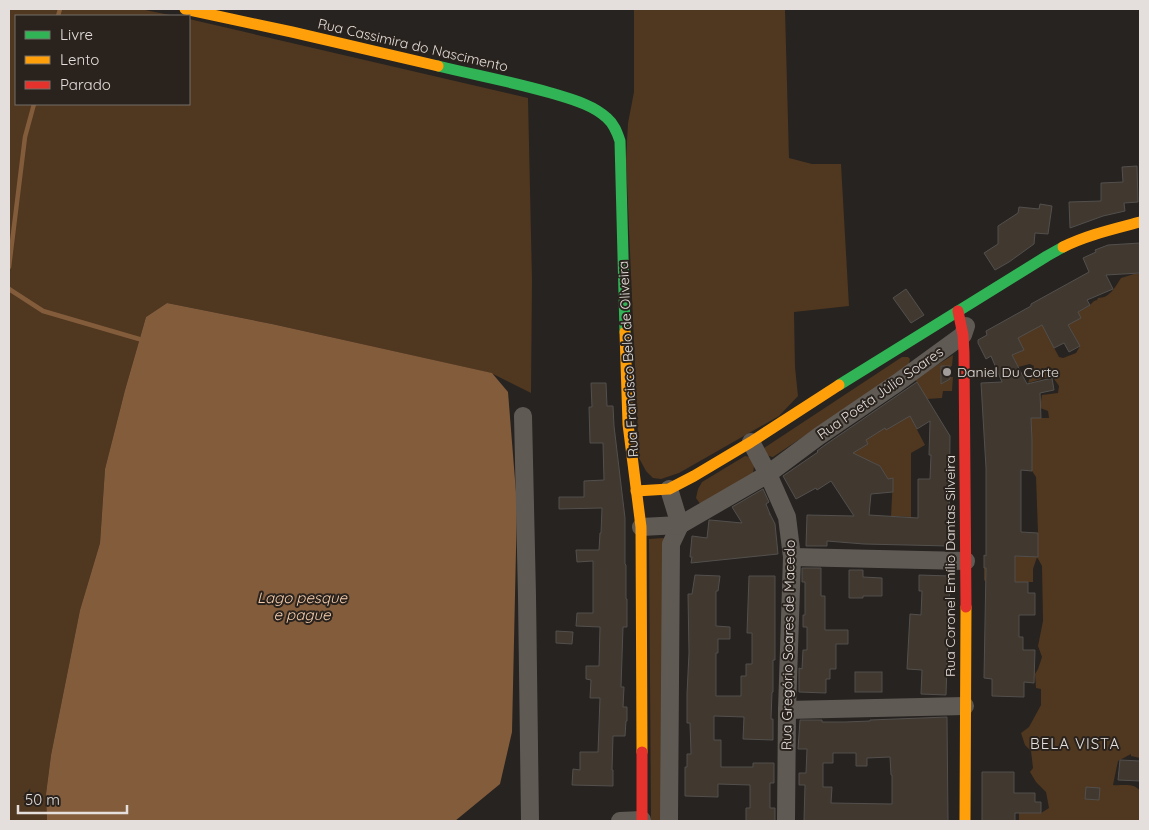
<svg xmlns="http://www.w3.org/2000/svg" width="1149" height="830" font-family="Quicksand,sans-serif">
<rect width="100%" height="100%" fill="#262320"/>
<g fill="#50371f">
<path d="M 9,9 L 140,9 L 175,16 L 16,16 L 16,104 L 189,104 L 189,19 L 528,98 L 532,280 L 531,393 L 491,373 L 272,324 L 167,303 L 146,317 L 125,390 L 105,469 L 100,543 L 80,610 L 51,755 L 46,794 L 47,821 L 9,821 Z"/>
<path d="M 634,9 L 785,9 L 789,158 L 812,164 L 841,164 L 849,306 L 794,312 L 795,367 L 798,396 L 779,416 L 679,473 L 661,479 L 653,478 L 646,471 L 639,458 L 626,160 L 628,123 L 634,92 Z"/>
<path d="M 1134,274 L 1140,274 L 1140,758 L 1131,756 L 1131,754 L 1118,761 L 1113,785 C 1122,786 1134,782 1140,791 L 1140,821 L 1019,821 L 1019,813 L 1041,813 L 1049,808 L 1046,792 L 1036,782 L 1030,772 L 1033,768 L 1031,751 L 1025,745 L 1021,733 L 1029,727 L 1041,705 L 1041,689 L 1036,688 L 1035,674 L 1038,669 L 1042,657 L 1038,646 L 1043,621 L 1042,566 L 1037,557 L 1033,569 L 1033,582 L 986,582 L 984,580 L 984,568 L 1014,569 L 1015,556 L 1038,556 L 1038,533 L 1036,477 L 1032,471 L 1031,418 L 1049,418 L 1048,411 L 1040,408 L 1042,395 L 1058,393 L 1059,386 L 1052,376 L 1028,383 L 1034,366 L 1030,364 L 1018,367 L 1012,355 L 1023,350 L 1018,338 L 1032,306 L 1059,357 L 1063,358 L 1076,353 L 1080,346 L 1068,325 L 1078,312 L 1090,305 L 1094,301 L 1097,300 L 1098,298 C 1110,298 1115,287 1121,278 Z"/>
<path d="M 953,355 L 952,366 L 942,366 L 941,377 L 953,377 L 952,391 L 943,391 L 942,398 L 927,399 L 915,379 Z"/>
<path d="M 902,357 L 908,357 L 910,359 L 909,364 L 907,367 L 773,457 L 772,457 L 767,455 L 764,448 Z"/>
<path d="M 916,396 L 913,422 L 925,445 L 911,453 L 911,517 L 891,516 L 893,478 L 888,479 L 880,466 L 872,462 L 862,467 L 853,453 L 868,444 L 866,440 Z"/>
<path d="M 745,456 L 750,457 L 754,466 L 753,474 L 701,505 L 696,498 L 698,489 L 702,482 Z"/>
<path d="M 663,538 L 664,539 L 662,821 L 651,821 L 649,539 Z"/>
</g>
<path fill="#835c3b" d="M 167,303 L 272,324 L 492,373 L 508,392 L 517,505 L 512,732 L 500,784 L 455,821 L 47,821 L 46,794 L 51,755 L 80,610 L 100,543 L 105,469 L 125,390 L 146,317 Z"/>
<g fill="none" stroke-linecap="round" stroke-linejoin="round">
<g stroke="#835c3b" stroke-width="4.5">
<path d="M 58,16 L 60,9"/>
<path d="M 9,267 L 25,137 L 34,104"/>
<path d="M 9,289 L 43,311 L 139,339"/>
</g>
</g>
<g fill="#413930" stroke="#524f4d" fill-rule="evenodd">
<path d="M 1137,166 L 1138,202 L 1124,203 L 1125,211 L 1103,216 L 1070,228 L 1069,202 L 1101,201 L 1101,183 L 1123,182 L 1122,167 Z"/>
<path d="M 1040,204 L 1052,206 L 1048,234 L 1035,233 L 1034,244 L 1009,262 L 995,270 L 984,253 L 998,244 L 998,226 L 1018,213 L 1019,207 L 1039,209 Z"/>
<path d="M 1140,243 L 1140,273 L 1106,275 L 1113,289 L 1087,300 L 1090,305 L 1078,312 L 1081,318 L 1068,325 L 1080,346 L 1069,352 L 1064,343 L 1054,348 L 1042,325 L 1018,338 L 1024,350 L 1012,355 L 1027,384 L 1052,378 L 1054,390 L 1040,393 L 1041,418 L 1031,418 L 1032,440 L 1032,471 L 1021,470 L 1021,532 L 1038,533 L 1038,557 L 1015,556 L 1015,582 L 1028,582 L 1028,593 L 1035,593 L 1035,615 L 1019,615 L 1019,637 L 1023,637 L 1023,650 L 1035,650 L 1034,683 L 1024,682 L 1024,697 L 992,696 L 992,679 L 984,678 L 986,568 L 984,568 L 984,555 L 986,556 L 986,468 L 981,383 L 1002,382 L 991,356 L 986,359 L 978,343 L 978,340 L 987,335 L 986,331 L 1031,306 L 1031,304 L 1089,272 L 1083,258 L 1096,252 L 1095,250 L 1108,245 Z"/>
<path d="M 906,289 L 924,315 L 911,323 L 893,298 Z"/>
<path d="M 941,366 L 950,366 L 950,379 L 941,384 Z"/>
<path d="M 917,382 L 950,436 L 949,546 L 864,544 L 827,541 L 827,546 L 806,546 L 807,515 L 854,516 L 831,481 L 817,490 L 816,488 L 796,499 L 783,476 L 818,452 L 817,451 L 825,445 ZM 910,416 L 917,429 L 930,421 L 929,455 L 931,455 L 930,479 L 918,479 L 918,518 L 869,515 L 871,494 L 893,492 L 893,478 L 888,479 L 880,466 L 853,453 L 868,444 L 866,440 L 885,428 L 886,430 Z"/>
<path d="M 591,383 L 606,383 L 607,406 L 613,406 L 614,426 L 625,518 L 625,564 L 626,565 L 626,599 L 627,599 L 627,627 L 623,627 L 621,687 L 624,687 L 623,707 L 627,707 L 627,721 L 626,721 L 625,736 L 613,736 L 612,770 L 613,770 L 613,786 L 572,785 L 573,769 L 580,770 L 580,752 L 598,752 L 600,698 L 590,698 L 591,680 L 586,679 L 586,666 L 599,666 L 600,627 L 576,626 L 577,613 L 593,613 L 593,561 L 577,562 L 576,550 L 599,550 L 600,533 L 601,533 L 602,508 L 559,509 L 559,497 L 584,497 L 584,481 L 604,480 L 603,443 L 590,443 L 589,407 L 592,407 Z"/>
<path d="M 763,489 L 769,502 L 766,504 L 770,514 L 769,514 L 770,514 L 775,524 L 778,554 L 691,563 L 692,557 L 690,557 L 692,536 L 707,538 L 709,520 L 710,520 L 742,523 L 732,507 Z"/>
<path d="M 802,568 L 821,568 L 821,596 L 825,596 L 825,630 L 848,630 L 848,644 L 836,644 L 836,669 L 830,669 L 830,679 L 826,679 L 826,693 L 799,692 L 799,668 L 802,669 L 803,650 L 807,650 L 807,627 L 803,627 L 803,615 L 805,615 L 805,582 L 802,582 Z"/>
<path d="M 849,570 L 863,570 L 863,577 L 882,578 L 882,596 L 863,596 L 863,598 L 849,598 Z"/>
<path d="M 695,575 L 720,576 L 718,591 L 716,591 L 716,626 L 730,627 L 730,639 L 718,639 L 718,653 L 716,653 L 716,696 L 741,696 L 741,676 L 746,676 L 746,664 L 752,664 L 752,633 L 747,633 L 749,576 L 775,576 L 775,660 L 773,660 L 773,692 L 772,692 L 771,719 L 773,719 L 773,740 L 743,739 L 744,717 L 714,716 L 714,740 L 721,740 L 721,767 L 753,767 L 753,763 L 774,763 L 774,783 L 770,783 L 770,808 L 775,808 L 775,821 L 746,821 L 746,808 L 750,808 L 750,785 L 718,784 L 718,797 L 685,796 L 685,767 L 687,767 L 687,754 L 691,754 L 690,723 L 687,723 L 687,694 L 689,653 L 688,594 L 692,594 Z"/>
<path d="M 919,575 L 950,576 L 946,695 L 921,694 L 922,670 L 907,669 L 910,614 L 921,615 L 922,591 L 919,591 Z"/>
<path d="M 556,631 L 573,632 L 572,644 L 556,643 Z"/>
<rect x="855" y="672" width="27" height="20"/>
<path d="M 947,717 L 948,821 L 804,821 L 805,785 L 799,785 L 799,773 L 806,773 L 807,749 L 798,749 L 800,720 L 822,720 L 822,722 L 845,722 L 870,721 L 870,720 ZM 833,753 L 856,753 L 856,766 L 867,766 L 867,758 L 890,757 L 891,775 L 892,775 L 892,804 L 831,803 L 832,787 L 823,787 L 823,763 L 833,763 Z"/>
<path d="M 1120,760 L 1140,761 L 1140,781 L 1118,780 Z"/>
<path d="M 982,772 L 1014,772 L 1014,793 L 1035,793 L 1035,802 L 1041,802 L 1041,813 L 1015,813 L 1015,821 L 982,821 Z"/>
<path d="M 1086,787 L 1100,788 L 1099,800 L 1085,799 Z"/>
</g>
<g fill="none" stroke-linecap="round" stroke-linejoin="round">
<g stroke="#605a55" stroke-width="18">
<path d="M 523,416 L 527,596 L 530,821"/>
<path d="M 751,442 L 768,474 L 787,517 L 792,557 L 787,710 L 786,821"/>
<path d="M 669,489 L 680,525 L 671,544 L 669,821"/>
<path d="M 641,527 L 680,525 L 768,474 L 819,436 L 897,383 L 963,335 L 966,326"/>
<path d="M 792,557 L 966,561"/>
<path d="M 787,710 L 965,706"/>
<path d="M 620,821 L 642,820"/>
</g>
<g stroke="#30b455" stroke-width="11">
<path d="M 438,66 C 475,75 513,82 551,93 C 570,99 592,104 607,118 C 614,124 617,132 620,141 L 625,332"/>
<path d="M 839,385 L 1047,256 L 1063,247"/>
</g>
<g stroke="#ff9f0a" stroke-width="11">
<path d="M 185,9 L 292,32 L 438,66"/>
<path d="M 1063,247 C 1087,235 1114,229 1140,222"/>
<path d="M 625,332 L 628,424 L 641,527 L 642,752"/>
<path d="M 636,491 L 669,489 L 694,476 L 751,442 L 839,385"/>
<path d="M 965,821 L 966,607"/>
</g>
<g stroke="#e5322d" stroke-width="11">
<path d="M 958,311 L 963,335 L 964,353 L 966,607"/>
<path d="M 642,752 L 642,821"/>
</g>
</g>
<circle fill="#a29d9a" stroke="#29221d" stroke-width="2" cx="947" cy="372" r="5"/>
<g text-anchor="middle" stroke-width="4" stroke-linejoin="round" paint-order="stroke">
<g font-size="14" fill="#e4dfdc" stroke="#29221d">
<text transform="translate(413 45) rotate(13)" y="5">Rua Cassimira do Nascimento</text>
<text transform="translate(628 359) rotate(-93)" y="5">Rua Francisco Belo de Oliveira</text>
<text transform="translate(880 393) rotate(-35)" y="5">Rua Poeta Júlio Soares</text>
<text transform="translate(950 566) rotate(-90)" y="5">Rua Coronel Emílio Dantas Silveira</text>
<text transform="translate(788 645) rotate(-89)" y="5">Rua Gregório Soares de Macedo</text>
</g>
<g font-size="14" fill="#e4dfdc" stroke="#29221d" text-anchor="start">
<text x="957" y="377">Daniel Du Corte</text>
</g>
<g font-size="15" font-style="italic" fill="#f6cead" stroke="#29221d">
<text x="302" y="603">Lago pesque<tspan x="302" dy="17">e pague</tspan></text>
</g>
<g font-size="15" letter-spacing="1" fill="#e4dfdc" stroke="#29221d">
<text x="1075" y="749">BELA VISTA</text>
</g>
</g>
<rect width="1149" height="830" fill="none" stroke="#e4dfdc" stroke-width="20"/>
<rect x="15" y="15" width="175" height="90" fill="#29221d" stroke="#746e69"/>
<rect x="25" y="31" width="25" height="8" fill="#30b455" stroke="#746e69"/>
<text x="60" y="40" font-size="15" fill="#e4dfdc">Livre</text>
<rect x="25" y="56" width="25" height="8" fill="#ff9f0a" stroke="#746e69"/>
<text x="60" y="65" font-size="15" fill="#e4dfdc">Lento</text>
<rect x="25" y="81" width="25" height="8" fill="#e5322d" stroke="#746e69"/>
<text x="60" y="90" font-size="15" fill="#e4dfdc">Parado</text>
<path d="M18 805v8h109v-8" fill="none" stroke="#e4dfdc" stroke-width="2.5"/>
<text x="25" y="805" font-size="15" fill="#e4dfdc" stroke="#29221d" stroke-width="4" paint-order="stroke">50 m</text>
</svg>
